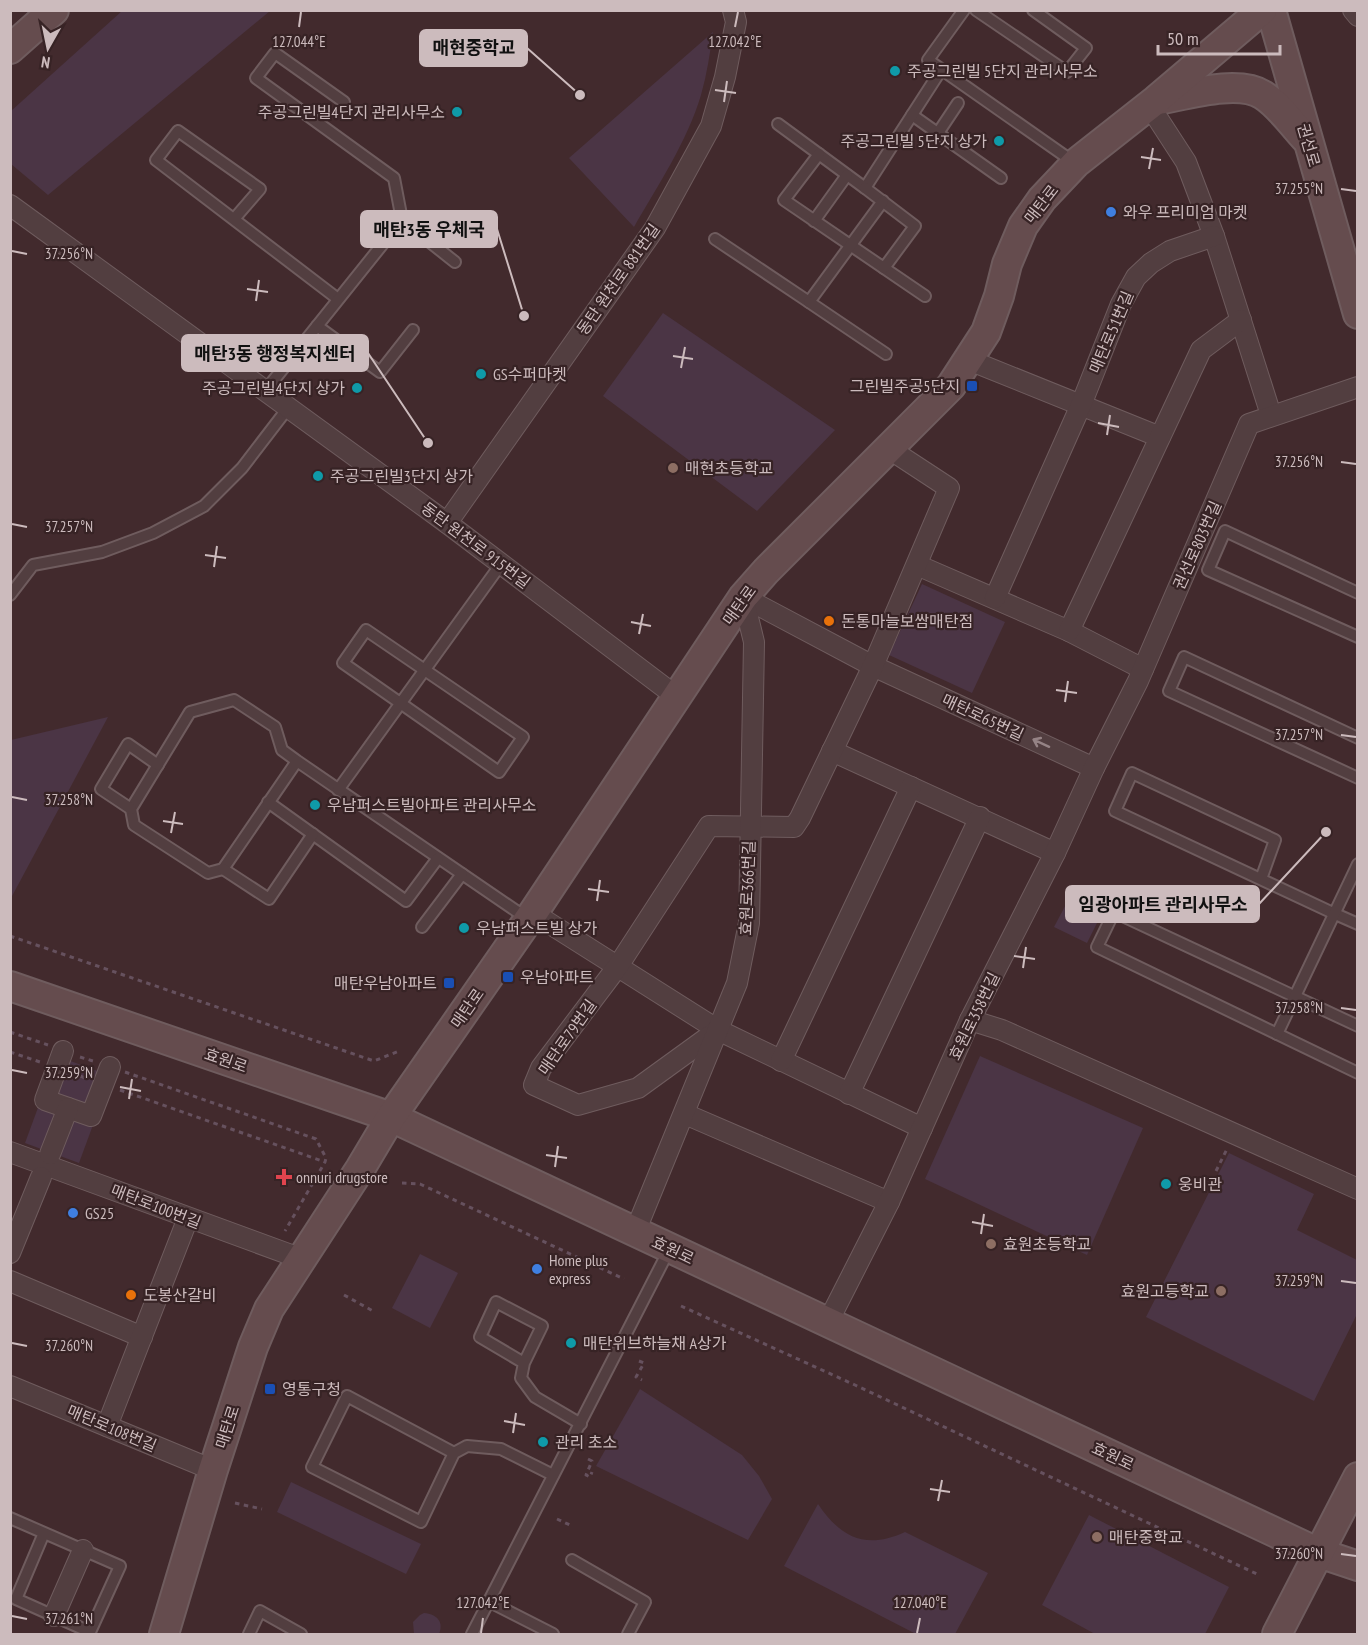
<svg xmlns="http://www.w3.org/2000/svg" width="1368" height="1645" font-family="'PT Sans Narrow','Noto Sans KR',sans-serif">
<rect width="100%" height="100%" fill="#422a2d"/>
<g fill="#4b3545">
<path d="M 122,11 L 270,11 L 48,195 L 11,164 L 11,111 Z"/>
<path d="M 713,32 C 710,53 707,74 701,95 C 687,142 658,185 634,227 L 569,158 Z"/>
<path d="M 663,313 L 835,430 L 757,511 L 603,396 Z"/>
<path d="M 922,584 L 1005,622 L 972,693 L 889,655 Z"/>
<path d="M 108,717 L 11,898 L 11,740 Z"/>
<path d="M 1072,893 L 1104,909 L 1087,943 L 1054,927 Z"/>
<path d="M 57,1056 L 111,1076 L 79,1163 L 25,1143 Z"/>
<path d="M 980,1056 L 1143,1128 L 1087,1255 L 925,1179 Z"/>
<path d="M 1229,1153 L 1314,1194 L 1297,1230 L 1357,1260 L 1357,1314 L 1314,1401 L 1146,1317 Z"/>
<path d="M 420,1254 L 458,1273 L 430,1328 L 392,1308 Z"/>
<path d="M 640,1389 L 742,1455 L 759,1476 L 772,1499 L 748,1540 L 596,1466 Z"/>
<path d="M 291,1482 L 421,1544 L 406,1574 L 277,1512 Z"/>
<path d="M 818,1504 C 841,1538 866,1550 905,1532 L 988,1573 L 955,1634 L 916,1634 L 784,1566 Z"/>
<path d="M 1089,1515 L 1229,1587 L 1205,1634 L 1095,1634 L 1042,1605 Z"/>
<path d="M 424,1613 C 437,1614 444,1622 439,1634 L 414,1634 L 413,1622 L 420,1615 Z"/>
</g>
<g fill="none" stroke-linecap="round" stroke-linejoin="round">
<defs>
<g id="lane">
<path d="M 964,10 L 928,60 L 1075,163"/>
<path d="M 976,10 L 1067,72 L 1086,48 L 1033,10"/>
<path d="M 912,115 L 1001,178"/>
<path d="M 778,124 L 865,188 L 941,70"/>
<path d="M 938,133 L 958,103"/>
<path d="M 819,154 L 784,200 L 925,296"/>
<path d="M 865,188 L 915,226 L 884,268"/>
<path d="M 234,219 L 260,189 L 178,131 L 156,160 L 338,299"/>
<path d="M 402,220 L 455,262"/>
<path d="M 814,221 L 847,175"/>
<path d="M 715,239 L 809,302 L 883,201"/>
<path d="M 809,302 L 886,354"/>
<path d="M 317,326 L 380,372 L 413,330"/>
<path d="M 265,391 L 402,220 L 394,178 L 256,78 L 275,53 L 344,102"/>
<path d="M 1358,593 L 1225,531 L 1208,570 L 1358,637"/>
<path d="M 10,595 L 33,565 L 102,552 L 153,533 L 204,506 L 242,468 L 288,408"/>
<path d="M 366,630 L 523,737 L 499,772 L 343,663 Z"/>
<path d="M 1358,738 L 1184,657 L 1169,691 L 1358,778"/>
<path d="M 297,761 L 223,869 L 208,873 L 134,825 L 131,809 L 190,712 L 234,700 L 275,727 L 282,750 L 297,761 L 528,919"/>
<path d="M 338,790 L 501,564"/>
<path d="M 268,802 L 406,901 L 438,858"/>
<path d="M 131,809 L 101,789 L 128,744 L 158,765"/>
<path d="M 223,869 L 269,899 L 313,834"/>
<path d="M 1261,879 L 1275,840 L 1132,773 L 1115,811 L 1333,913 L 1358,924"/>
<path d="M 422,927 L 462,874"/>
<path d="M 1358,1026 L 1114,912 L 1097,947 L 1358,1073"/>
<path d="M 1277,1034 L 1358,864"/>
<path d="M 524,1363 L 480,1337 L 496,1302 L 542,1326 L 524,1363 L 521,1378 L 535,1397 L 581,1424"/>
<path d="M 454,1453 L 347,1396 L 312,1467 L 421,1522 L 454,1453 L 467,1446 L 501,1449 L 553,1475"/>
<path d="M 10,1518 L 120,1566 L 90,1632 L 16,1599 L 44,1533"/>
<path d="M 572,1560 L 645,1602 L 628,1634"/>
<path d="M 488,1601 L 553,1634"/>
<path d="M 249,1634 L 260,1611 L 301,1634"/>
<path d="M 472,1634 L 670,1248"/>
</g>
<g id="street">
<path d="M 1353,10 L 1358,16"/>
<path d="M 1149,105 L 1186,162 L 1214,236 L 1271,415"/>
<path d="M 10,205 L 447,523 L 677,697"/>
<path d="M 969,360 L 1160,437"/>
<path d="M 447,523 L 655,228 L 711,126 L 725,77 L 736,22 L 733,10"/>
<path d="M 917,565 L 1069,631 L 1143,669"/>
<path d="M 743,597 L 873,666 L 1094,768"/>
<path d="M 995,598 L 1081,405 L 1121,304 L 1136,277 L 1151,263 L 1170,251 L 1214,236"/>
<path d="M 1069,631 L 1201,350 L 1241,320"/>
<path d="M 832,751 L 1055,853"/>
<path d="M 533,913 L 718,1030 L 922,1128"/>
<path d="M 970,1020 L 1002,1030 L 1358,1189"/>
<path d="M 718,1030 L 638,1088 L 578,1105 L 534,1085 L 541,1068 L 618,966 L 709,826 L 794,827 L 800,818 L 873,666 L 949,488 L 888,448"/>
<path d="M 63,1051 L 45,1100 L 91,1116 L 110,1067"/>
<path d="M 781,1061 L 911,787"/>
<path d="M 849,1094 L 980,817"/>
<path d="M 685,1114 L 889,1202"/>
<path d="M 10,1152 L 302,1259"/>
<path d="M 50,1154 L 68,1108"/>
<path d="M 635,1232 L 737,983 L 749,923 L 754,642 L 743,597"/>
<path d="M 10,1253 L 41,1177"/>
<path d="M 10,1281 L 142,1337"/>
<path d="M 828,1322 L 889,1202 L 970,1020 L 1055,853 L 1094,768 L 1138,681 L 1249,424 L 1358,387"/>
<path d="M 10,1386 L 213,1470"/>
<path d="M 107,1426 L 188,1218"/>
<path d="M 54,1616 L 83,1550"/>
</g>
<g id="secondary">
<path d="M 1271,10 L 1358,314"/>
<path d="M 10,49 L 54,10"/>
<path d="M 1158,100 C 1186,95 1238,79 1263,95 C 1279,105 1292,124 1305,138"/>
<path d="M 10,986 L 391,1117 L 1319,1553 L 1358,1566"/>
<path d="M 164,1634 L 213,1470 L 253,1347 L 269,1309 L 360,1169 L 391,1117 L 533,913 L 743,597 L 766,571 L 951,386 L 986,332 L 999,296 L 1007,264 L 1023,226 L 1042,199 L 1076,163 L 1156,100 L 1262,10"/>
<path d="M 1277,1634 L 1358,1477"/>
</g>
</defs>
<use href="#lane" stroke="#6f5c5e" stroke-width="14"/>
<use href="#street" stroke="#6f5c5e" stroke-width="22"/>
<use href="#secondary" stroke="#6f5c5e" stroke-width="32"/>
<g stroke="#66515e" stroke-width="3" stroke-dasharray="4.5 4.5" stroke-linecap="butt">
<path d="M 10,936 L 374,1061 L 399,1051"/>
<path d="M 10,1032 L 48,1045"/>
<path d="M 10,1052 L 40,1062"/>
<path d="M 80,1057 L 93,1061"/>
<path d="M 125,1072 L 316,1139 L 326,1158 L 325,1162 L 285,1231"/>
<path d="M 72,1073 L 88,1079"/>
<path d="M 120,1090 L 325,1162"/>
<path d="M 1216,1171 L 1227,1149"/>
<path d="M 402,1183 L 420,1184 L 624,1279"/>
<path d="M 344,1295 L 373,1311"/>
<path d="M 681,1306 L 855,1385 L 1259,1575"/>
<path d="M 639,1361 L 644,1363 L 636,1377 L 642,1380"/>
<path d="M 588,1459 L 592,1461 L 586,1475 L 590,1477 L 592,1472"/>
<path d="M 235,1503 L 262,1509"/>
<path d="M 557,1519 L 570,1525"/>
</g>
<use href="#lane" stroke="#523e40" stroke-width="10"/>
<use href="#street" stroke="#523e40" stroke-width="20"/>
<use href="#secondary" stroke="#654c4e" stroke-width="28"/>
</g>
<defs><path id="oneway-shaft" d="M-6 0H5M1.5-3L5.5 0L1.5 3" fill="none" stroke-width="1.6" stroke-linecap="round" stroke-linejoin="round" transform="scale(1.5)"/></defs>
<use stroke="#958385" href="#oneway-shaft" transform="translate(1041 743) rotate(-155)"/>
<path fill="none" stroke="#ccbbbd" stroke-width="2" d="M 299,27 L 301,12M 735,27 L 738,12M 715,90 L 736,93M 724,102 L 727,81M 1141,157 L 1161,160M 1149,169 L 1153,148M 1341,189 L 1356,191M 12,251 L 27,254M 247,289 L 268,292M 256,301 L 259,280M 673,356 L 693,359M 681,368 L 685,347M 1098,423 L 1119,427M 1107,435 L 1110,415M 1341,462 L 1356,464M 12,524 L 27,527M 205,555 L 226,558M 214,567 L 217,546M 631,622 L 651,626M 639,634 L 643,614M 1056,690 L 1077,693M 1065,702 L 1068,681M 1341,735 L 1356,737M 12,797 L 27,800M 163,821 L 183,824M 171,833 L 175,812M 588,889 L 609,892M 597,901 L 600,880M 1014,956 L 1035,959M 1023,968 L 1026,947M 1341,1008 L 1356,1010M 12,1070 L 27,1073M 120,1087 L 141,1091M 129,1099 L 132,1079M 546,1155 L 567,1158M 555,1167 L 558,1146M 972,1222 L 993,1226M 981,1234 L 984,1214M 1341,1281 L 1356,1283M 12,1343 L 27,1346M 504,1421 L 525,1425M 513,1433 L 516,1413M 930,1489 L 950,1492M 938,1501 L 942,1480M 1341,1554 L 1356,1556M 12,1616 L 27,1619M 481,1633 L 483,1618M 917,1633 L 920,1618"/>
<g fill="#0f9aa8" stroke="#372325" stroke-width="2">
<circle cx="895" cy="71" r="6"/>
<circle cx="457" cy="112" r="6"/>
<circle cx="999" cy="141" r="6"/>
<circle cx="481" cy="374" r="6"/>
<circle cx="357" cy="388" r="6"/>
<circle cx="318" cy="476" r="6"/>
<circle cx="315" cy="805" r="6"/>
<circle cx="464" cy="928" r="6"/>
<circle cx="1166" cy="1184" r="6"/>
<circle cx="571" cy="1343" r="6"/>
<circle cx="543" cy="1442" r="6"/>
</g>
<g fill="#3f7fe0" stroke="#372325" stroke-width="2">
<circle cx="1111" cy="212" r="6"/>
<circle cx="73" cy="1213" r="6"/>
<circle cx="537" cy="1269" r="6"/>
</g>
<g fill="#1a4fb4" stroke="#372325" stroke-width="2">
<rect x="966" y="380" width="12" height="12" rx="3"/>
<rect x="502" y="971" width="12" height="12" rx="3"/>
<rect x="443" y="977" width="12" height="12" rx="3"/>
<rect x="264" y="1383" width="12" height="12" rx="3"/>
</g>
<g fill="#8d6e63" stroke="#372325" stroke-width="2">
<circle cx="673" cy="468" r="6"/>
<circle cx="991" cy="1244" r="6"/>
<circle cx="1221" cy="1291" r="6"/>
<circle cx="1097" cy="1537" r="6"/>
</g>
<g fill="#e8710a" stroke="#372325" stroke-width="2">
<circle cx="829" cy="621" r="6"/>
<circle cx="131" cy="1295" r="6"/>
</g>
<path fill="#e0444e" stroke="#372325" stroke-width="2" d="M281 1168h6v6h6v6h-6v6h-6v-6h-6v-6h6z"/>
<g text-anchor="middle" stroke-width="4.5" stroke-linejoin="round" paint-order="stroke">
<g font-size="16" fill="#ccbbbd" stroke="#372325" text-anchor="start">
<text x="907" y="77">주공그린빌 5단지 관리사무소</text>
<text x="445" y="118" text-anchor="end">주공그린빌4단지 관리사무소</text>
<text x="987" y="147" text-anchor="end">주공그린빌 5단지 상가</text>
<text x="1123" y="218">와우 프리미엄 마켓</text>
<text x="493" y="380">GS수퍼마켓</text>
<text x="960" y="392" text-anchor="end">그린빌주공5단지</text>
<text x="345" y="394" text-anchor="end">주공그린빌4단지 상가</text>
<text x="685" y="474">매현초등학교</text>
<text x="330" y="482">주공그린빌3단지 상가</text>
<text x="841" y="627">돈통마늘보쌈매탄점</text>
<text x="327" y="811">우남퍼스트빌아파트 관리사무소</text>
<text x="476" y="934">우남퍼스트빌 상가</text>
<text x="520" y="983">우남아파트</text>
<text x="437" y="989" text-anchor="end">매탄우남아파트</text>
<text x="296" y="1183">onnuri drugstore</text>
<text x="1178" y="1190">웅비관</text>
<text x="85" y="1219">GS25</text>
<text x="1003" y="1250">효원초등학교</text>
<text x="549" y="1266">Home plus<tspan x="549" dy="18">express</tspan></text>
<text x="1209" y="1297" text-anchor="end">효원고등학교</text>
<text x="143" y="1301">도봉산갈비</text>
<text x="583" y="1349">매탄위브하늘채 A상가</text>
<text x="282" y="1395">영통구청</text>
<text x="555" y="1448">관리 초소</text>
<text x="1109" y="1543">매탄중학교</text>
</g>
<g font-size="16" fill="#ccbbbd" stroke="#372325">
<text transform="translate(1309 145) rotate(74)" y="6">권선로</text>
<text transform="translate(1041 204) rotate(-52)" y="6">매탄로</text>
<text transform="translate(618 279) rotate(-55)" y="6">동탄 원천로 881번길</text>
<text transform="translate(1111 332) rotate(-67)" y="6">매탄로51번길</text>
<text transform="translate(476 545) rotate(37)" y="6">동탄 원천로 915번길</text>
<text transform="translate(1197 545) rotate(-66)" y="6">권선로803번길</text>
<text transform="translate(739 605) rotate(-54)" y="6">매탄로</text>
<text transform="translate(983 717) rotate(25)" y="6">매탄로65번길</text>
<text transform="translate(747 888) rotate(-88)" y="6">효원로366번길</text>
<text transform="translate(467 1008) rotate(-55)" y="6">매탄로</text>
<text transform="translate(974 1016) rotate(-64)" y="6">효원로358번길</text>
<text transform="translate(567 1037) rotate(-55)" y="6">매탄로79번길</text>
<text transform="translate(226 1060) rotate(19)" y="6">효원로</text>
<text transform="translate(156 1206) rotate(21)" y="6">매탄로100번길</text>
<text transform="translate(673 1250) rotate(25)" y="6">효원로</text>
<text transform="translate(227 1427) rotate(-72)" y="6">매탄로</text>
<text transform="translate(112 1428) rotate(23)" y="6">매탄로108번길</text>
<text transform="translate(1113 1456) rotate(25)" y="6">효원로</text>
</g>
</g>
<g font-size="15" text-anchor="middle" fill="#ccbbbd" stroke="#372325" stroke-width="4.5" stroke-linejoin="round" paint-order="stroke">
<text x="299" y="47">127.044°E</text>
<text x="735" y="47">127.042°E</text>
<text x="1299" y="194">37.255°N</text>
<text x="69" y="259">37.256°N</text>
<text x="1299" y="467">37.256°N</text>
<text x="69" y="532">37.257°N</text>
<text x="1299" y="740">37.257°N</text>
<text x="69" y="805">37.258°N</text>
<text x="1299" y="1013">37.258°N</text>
<text x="69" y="1078">37.259°N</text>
<text x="1299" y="1286">37.259°N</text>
<text x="69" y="1351">37.260°N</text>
<text x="1299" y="1559">37.260°N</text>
<text x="483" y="1608">127.042°E</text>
<text x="920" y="1608">127.040°E</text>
<text x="69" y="1624">37.261°N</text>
</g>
<path fill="none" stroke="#ccbbbd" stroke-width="2" d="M580 95L527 48M524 316L497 229M428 443L368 353M1326 832L1259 904"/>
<g fill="#ccbbbd" stroke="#372325" stroke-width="2">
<circle cx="580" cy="95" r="6"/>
<circle cx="524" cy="316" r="6"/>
<circle cx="428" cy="443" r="6"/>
<circle cx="1326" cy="832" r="6"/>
</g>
<g fill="#ccbbbd" stroke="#ccbbbd" stroke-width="2">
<rect x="420" y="30" width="107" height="36" rx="6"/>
<rect x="361" y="211" width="136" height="36" rx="6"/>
<rect x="182" y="335" width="186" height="36" rx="6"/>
<rect x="1066" y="886" width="193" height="36" rx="6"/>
</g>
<g font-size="18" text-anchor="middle" font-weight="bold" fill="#111">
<text x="474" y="54">매현중학교</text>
<text x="429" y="236">매탄3동 우체국</text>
<text x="275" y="360">매탄3동 행정복지센터</text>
<text x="1163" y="911">임광아파트 관리사무소</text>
</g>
<rect width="1368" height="1645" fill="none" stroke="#ccbbbd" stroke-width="24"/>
<g transform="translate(48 48) rotate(189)" stroke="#372325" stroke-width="4.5" paint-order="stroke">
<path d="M0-4.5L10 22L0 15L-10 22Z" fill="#ccbbbd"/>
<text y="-9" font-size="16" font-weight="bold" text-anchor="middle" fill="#ccbbbd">N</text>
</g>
<path d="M1158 45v9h122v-9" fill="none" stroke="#ccbbbd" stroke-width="3"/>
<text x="1167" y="45" font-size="18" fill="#ccbbbd" stroke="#372325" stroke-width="4.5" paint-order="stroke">50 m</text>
</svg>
